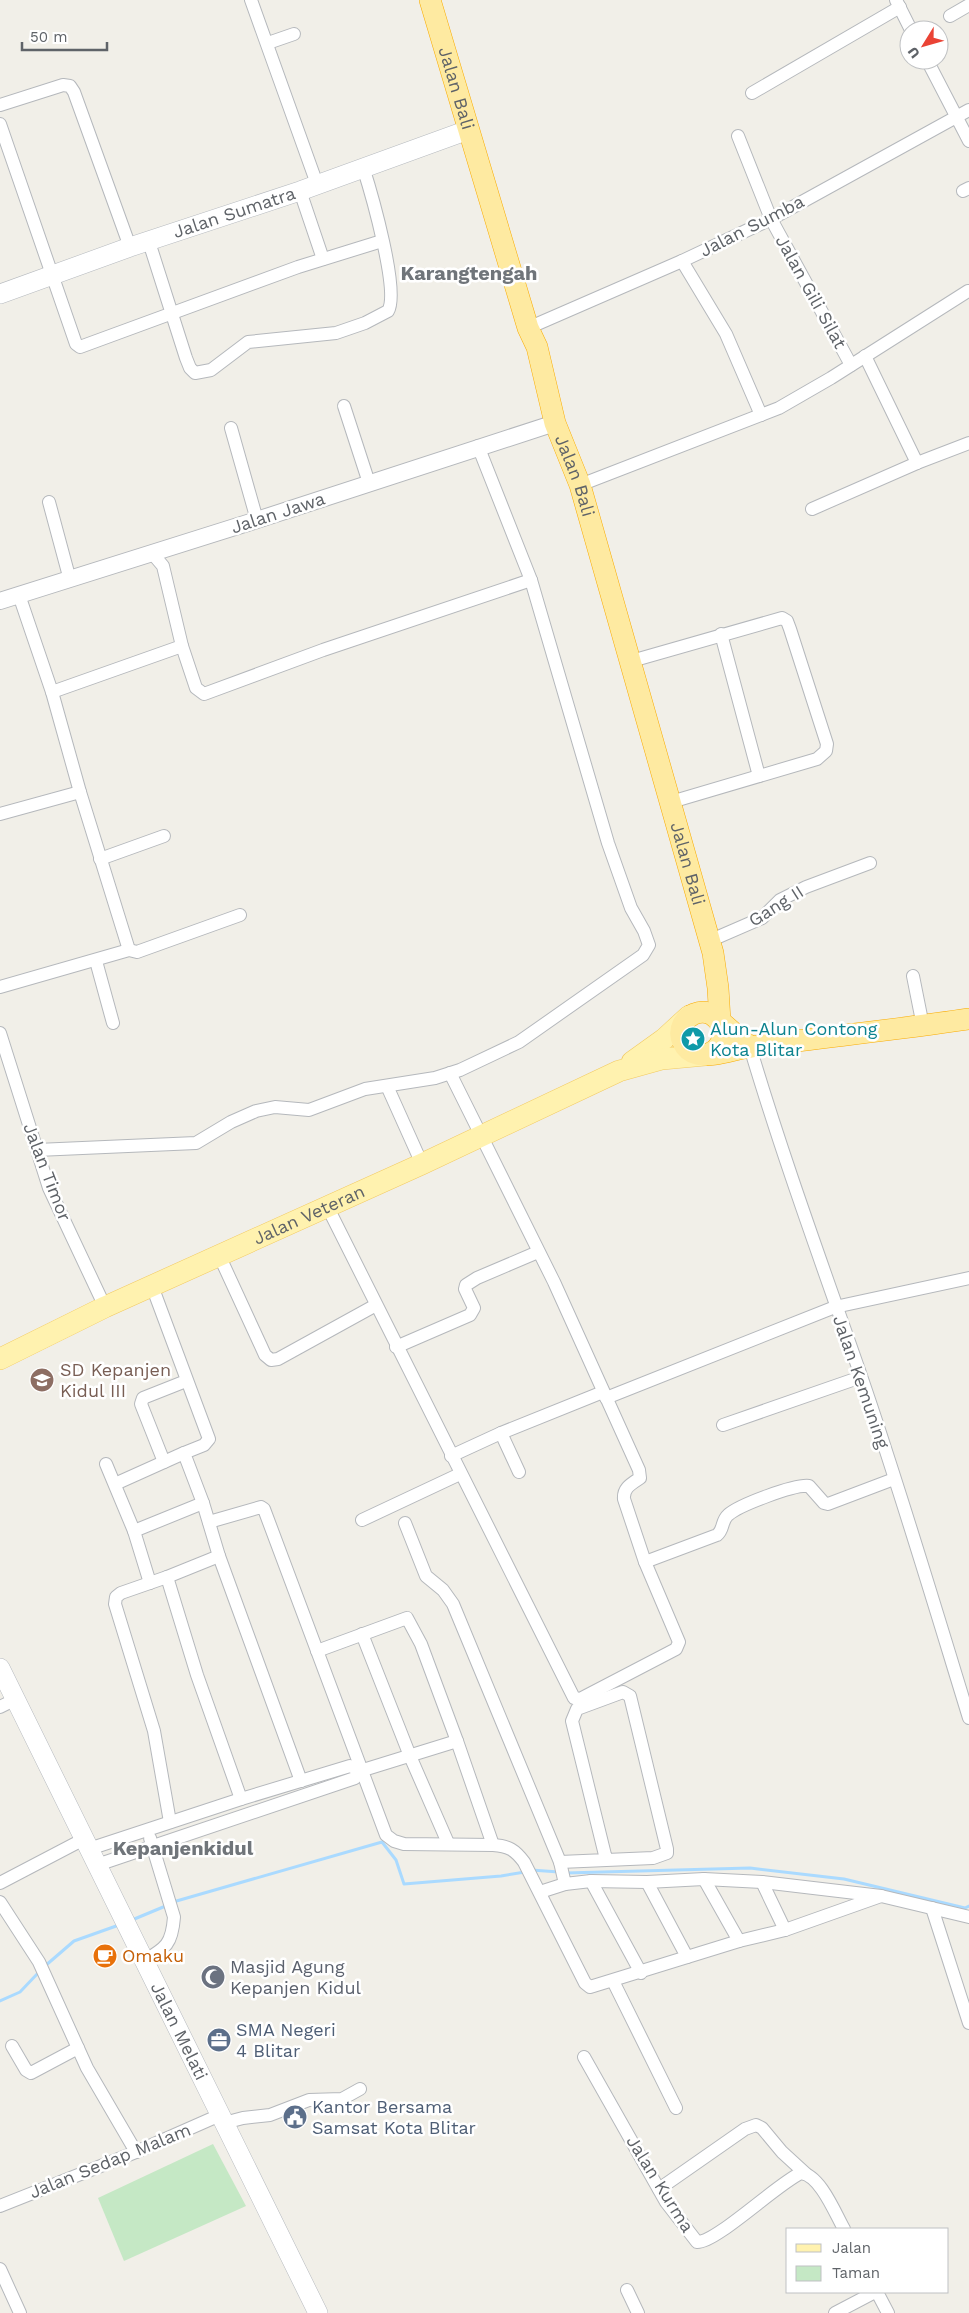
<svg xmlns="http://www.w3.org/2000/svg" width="969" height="2313" font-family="'Work Sans',sans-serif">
<rect width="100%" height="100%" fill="#f1efe8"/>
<path fill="#c5e8c5" d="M 213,2144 L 246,2206 L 124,2261 L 98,2198 Z"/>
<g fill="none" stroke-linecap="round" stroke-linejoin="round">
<g stroke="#aadaff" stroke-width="3">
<path d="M 531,1870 L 559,1872"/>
<path d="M 566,1873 L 750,1868 L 844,1879 L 965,1908 L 969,1906"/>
<path d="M 173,1902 L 382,1842 L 396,1860 L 404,1884 L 501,1876 L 525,1872"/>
<path d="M 132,1920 L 168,1905"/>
<path d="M 45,1966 L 74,1941 L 119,1925"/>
<path d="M 0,2001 L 20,1992 L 39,1972"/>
</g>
<defs>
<g id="minor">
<path d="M 251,0 L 317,184"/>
<path d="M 896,0 L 911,30"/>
<path d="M 950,16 L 969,5"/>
<path d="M 268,43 L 294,34"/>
<path d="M 927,60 L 969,141"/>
<path d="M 752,93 L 900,7"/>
<path d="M 0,105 L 63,85 L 70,86 L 74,92 L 130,247"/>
<path d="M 0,124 L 76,344 L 80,347 L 298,267 L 382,241"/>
<path d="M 738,136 L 771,219 L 851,365"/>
<path d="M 300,191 L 323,259"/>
<path d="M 963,191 L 969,188"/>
<path d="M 149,242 L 186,358 L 190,368 L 195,373 L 211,370 L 248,342 L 336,333 L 365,323 L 388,311 C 400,292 371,192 363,167"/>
<path d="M 682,261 L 726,334 L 761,415"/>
<path d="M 528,328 L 682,261 L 771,219 L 969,110"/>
<path d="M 865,356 L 917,463"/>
<path d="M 344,406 L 369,483"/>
<path d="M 231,428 L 257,520"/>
<path d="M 580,485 L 779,408 L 831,378 L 968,291"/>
<path d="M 49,502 L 70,580"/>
<path d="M 812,509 L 917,463 L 969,443"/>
<path d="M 152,553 L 163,566 L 182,646 L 196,688 L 204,694 L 323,650 L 531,580"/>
<path d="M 19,595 L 52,692 L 80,792 L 129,950"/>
<path d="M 721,634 L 759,776"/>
<path d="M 628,662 L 782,618 L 787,621 L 790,629 L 827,744 L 826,751 L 817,759 L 671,802"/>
<path d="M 52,692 L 182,646"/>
<path d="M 0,814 L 80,792"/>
<path d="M 100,859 L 164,836"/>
<path d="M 709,941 L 762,918 L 780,900 L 806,887 L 870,863"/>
<path d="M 96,961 L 113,1023"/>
<path d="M 913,976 L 923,1026"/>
<path d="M 0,987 L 129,950 L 137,952 L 240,915"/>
<path d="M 0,1033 L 49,1188 L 105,1307"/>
<path d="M 750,1047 C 783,1158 823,1267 861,1376 C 900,1489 934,1604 969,1718"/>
<path d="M 387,1086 L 422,1164"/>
<path d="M 37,1150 L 196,1143 L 231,1122 L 256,1111 L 275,1107 L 309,1110 L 365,1089 L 435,1078 L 460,1070 L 519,1042 L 643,955 L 649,945 L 644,931 L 631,908 L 608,843 L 531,580 L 478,446"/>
<path d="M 327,1206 L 574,1698 L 580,1699 L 676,1649 L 679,1642 L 645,1562 L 624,1499 C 623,1488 631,1484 640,1478 L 639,1470 L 554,1282 L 450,1073"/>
<path d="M 219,1255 L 260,1344 L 265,1355 L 271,1360 L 278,1359 L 376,1305"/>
<path d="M 152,1286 L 209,1439 L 204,1445 L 184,1453 L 203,1503 L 219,1556 L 301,1781"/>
<path d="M 396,1347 L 470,1315 L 474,1308 L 465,1289 L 466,1285 L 477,1278 L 538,1252"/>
<path d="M 606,1398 L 835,1307 L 969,1278"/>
<path d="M 723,1425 L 861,1377"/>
<path d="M 501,1433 L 519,1472"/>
<path d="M 451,1456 L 501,1433 L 603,1392"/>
<path d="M 164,1462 L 141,1404 L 143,1398 L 186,1381"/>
<path d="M 106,1464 L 134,1531 L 150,1583"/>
<path d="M 115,1484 L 184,1453"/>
<path d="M 362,1520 L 460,1474"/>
<path d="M 209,1522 L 261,1507 L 264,1509 L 386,1835 L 394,1841 L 404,1844 L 493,1845 C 509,1846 515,1850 524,1862 L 585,1983 L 590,1987 L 739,1941 L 785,1930 L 881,1896"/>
<path d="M 405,1523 L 426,1576 L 443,1590 L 453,1604 L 560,1862 L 565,1884 L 591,1881 L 647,1882 L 704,1879 L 762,1882 L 881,1896 L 969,1917"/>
<path d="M 134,1531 L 203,1503"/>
<path d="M 645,1562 L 717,1535 C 724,1530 721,1521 728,1515 C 739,1505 795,1484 809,1486 L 824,1503 L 828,1504 L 894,1479"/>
<path d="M 167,1577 L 197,1675 L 241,1799"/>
<path d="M 362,1634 L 410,1756 L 448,1843"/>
<path d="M 317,1651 L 407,1618 L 421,1644 L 457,1741"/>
<path d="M 0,1707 L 16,1699"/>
<path d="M 170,1822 L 154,1731 L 115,1604 L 116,1597 L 121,1593 L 167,1577 L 219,1556"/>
<path d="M 89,1849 L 241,1799 L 350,1766 L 360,1771"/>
<path d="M 560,1862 L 653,1858 L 667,1853 L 667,1849 L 630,1696 L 623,1692 L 577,1709 L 572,1721 L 606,1859"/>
<path d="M 97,1865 L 355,1778 L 360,1771 L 457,1741 L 493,1845"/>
<path d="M 704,1879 L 739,1941"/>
<path d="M 591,1881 L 641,1973"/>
<path d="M 647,1882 L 687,1957"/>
<path d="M 762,1882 L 785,1930"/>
<path d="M 0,1883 L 84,1839"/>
<path d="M 540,1892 L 565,1884"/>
<path d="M 0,1902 L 39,1962 L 87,2068 L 136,2152"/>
<path d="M 932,1908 L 969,2023"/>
<path d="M 144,1961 C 166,1948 172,1944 174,1917 L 150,1838"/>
<path d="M 613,1981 L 676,2108"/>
<path d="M 12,2046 L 26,2070 L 31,2073 L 78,2048"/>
<path d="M 584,2057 L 666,2202 L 697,2242 C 716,2243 778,2183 801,2173 C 820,2175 835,2213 844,2229"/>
<path d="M 224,2123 L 243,2118 L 270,2115 L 309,2100 L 342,2099 L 360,2089"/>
<path d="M 659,2189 L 745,2129 L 756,2125 L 762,2128 L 782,2152 L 806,2174"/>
<path d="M 0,2206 L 136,2152 L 220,2115"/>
<path d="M 0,2269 L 20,2313"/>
<path d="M 627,2290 L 638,2313"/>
<path d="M 877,2292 L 888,2313"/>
<path d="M 835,2313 L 875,2292"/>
</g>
<path id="tertiary" d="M 0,601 L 257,520 L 555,423"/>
<g id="secondary">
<path id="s1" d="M 0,294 L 130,247 L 300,191 L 468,130"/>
<path id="s2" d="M 0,1668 L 318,2313"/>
</g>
<g id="primary">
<path d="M 632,1062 L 664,1039 L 689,1016"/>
<path id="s3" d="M 0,1359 L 105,1307 L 422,1164 L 619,1071 L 662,1059 L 705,1055"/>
</g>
<g id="trunk">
<path id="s4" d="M 430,0 L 528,328 L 537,347 L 555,423 L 580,485 L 713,953 L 718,988 L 720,1021 L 750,1047"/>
<path d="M 705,1055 C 737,1046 721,1003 694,1014 C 689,1016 686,1019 683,1024 C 677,1036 684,1051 697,1054 C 712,1058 734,1049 750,1047 C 823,1037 896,1030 969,1019"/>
</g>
</defs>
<use href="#minor" stroke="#b5b8bc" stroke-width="14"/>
<use href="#tertiary" stroke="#b5b8bc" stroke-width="18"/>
<use href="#secondary" stroke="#b6babf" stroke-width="20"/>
<use href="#primary" stroke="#f2c960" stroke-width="22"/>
<use href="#trunk" stroke="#f9ab00" stroke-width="22"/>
<use href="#minor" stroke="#fff" stroke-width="12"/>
<use href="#tertiary" stroke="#fff" stroke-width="16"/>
<use href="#secondary" stroke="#fff" stroke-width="19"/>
<use href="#primary" stroke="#fff2af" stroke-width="21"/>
<use href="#trunk" stroke="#feeaa1" stroke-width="21"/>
</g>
<defs>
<symbol id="sight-disc" viewBox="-11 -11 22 22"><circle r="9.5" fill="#0f9aa8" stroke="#fff"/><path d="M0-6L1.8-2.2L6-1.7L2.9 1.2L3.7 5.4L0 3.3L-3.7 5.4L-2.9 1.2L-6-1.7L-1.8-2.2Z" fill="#fff"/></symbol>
<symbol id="school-disc" viewBox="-11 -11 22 22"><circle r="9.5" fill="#8d6e63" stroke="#fff"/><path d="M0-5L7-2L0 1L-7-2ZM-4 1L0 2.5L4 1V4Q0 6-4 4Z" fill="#fff"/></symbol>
<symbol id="cafe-disc" viewBox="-11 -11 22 22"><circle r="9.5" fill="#e8710a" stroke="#fff"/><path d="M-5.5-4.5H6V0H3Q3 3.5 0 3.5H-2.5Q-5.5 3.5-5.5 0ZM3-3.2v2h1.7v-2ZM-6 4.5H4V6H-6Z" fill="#fff"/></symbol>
<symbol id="mosque-disc" viewBox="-11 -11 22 22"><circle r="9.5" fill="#6b7280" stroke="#fff"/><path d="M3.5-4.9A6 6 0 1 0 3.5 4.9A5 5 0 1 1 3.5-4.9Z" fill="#fff"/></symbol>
<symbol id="office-disc" viewBox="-11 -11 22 22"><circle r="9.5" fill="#5c6f8a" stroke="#fff"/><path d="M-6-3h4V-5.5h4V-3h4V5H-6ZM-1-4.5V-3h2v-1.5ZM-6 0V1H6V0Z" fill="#fff"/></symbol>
<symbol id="civic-disc" viewBox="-11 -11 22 22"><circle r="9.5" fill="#5c6f8a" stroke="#fff"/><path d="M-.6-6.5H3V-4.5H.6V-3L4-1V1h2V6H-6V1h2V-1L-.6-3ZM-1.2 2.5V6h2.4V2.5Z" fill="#fff"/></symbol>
</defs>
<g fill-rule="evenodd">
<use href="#sight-disc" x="679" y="1025" width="28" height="28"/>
<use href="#school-disc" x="28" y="1366" width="28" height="28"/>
<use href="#cafe-disc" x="91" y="1942" width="28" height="28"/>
<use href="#mosque-disc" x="199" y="1963" width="28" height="28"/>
<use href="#office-disc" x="205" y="2026" width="28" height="28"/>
<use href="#civic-disc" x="281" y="2103" width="28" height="28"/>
</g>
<g text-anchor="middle" stroke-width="5" stroke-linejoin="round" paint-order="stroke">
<g font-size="18" fill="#5f6368" stroke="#fff">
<text dy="6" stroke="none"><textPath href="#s4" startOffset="92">Jalan Bali</textPath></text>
<text dy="6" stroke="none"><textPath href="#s1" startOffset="248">Jalan Sumatra</textPath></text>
<text transform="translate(752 226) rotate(-27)" y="6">Jalan Sumba</text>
<text transform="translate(811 292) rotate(61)" y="6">Jalan Gili Silat</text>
<text dy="6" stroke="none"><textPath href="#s4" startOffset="498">Jalan Bali</textPath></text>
<text transform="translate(278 513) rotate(-18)" y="6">Jalan Jawa</text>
<text dy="6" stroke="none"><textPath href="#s4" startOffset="902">Jalan Bali</textPath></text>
<text transform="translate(776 906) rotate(-32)" y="6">Gang II</text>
<text transform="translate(47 1172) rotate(69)" y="6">Jalan Timor</text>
<text dy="6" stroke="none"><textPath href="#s3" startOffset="341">Jalan Veteran</textPath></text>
<text transform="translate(861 1382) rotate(71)" y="6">Jalan Kemuning</text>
<text dy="6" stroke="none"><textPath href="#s2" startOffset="405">Jalan Melati</textPath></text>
<text transform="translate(110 2161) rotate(-22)" y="6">Jalan Sedap Malam</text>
<text transform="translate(660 2184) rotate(58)" y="6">Jalan Kurma</text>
</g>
<g font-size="18" fill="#0d838f" stroke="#fff" text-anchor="start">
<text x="710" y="1035">Alun-Alun Contong<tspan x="710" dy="21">Kota Blitar</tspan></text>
</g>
<g font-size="18" fill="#785e54" stroke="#fff" text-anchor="start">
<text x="60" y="1376">SD Kepanjen<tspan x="60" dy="21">Kidul III</tspan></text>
</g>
<g font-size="18" fill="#c56008" stroke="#fff" text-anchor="start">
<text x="122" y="1962">Omaku</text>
</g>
<g font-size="18" fill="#5b616d" stroke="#fff" text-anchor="start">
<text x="230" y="1973">Masjid Agung<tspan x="230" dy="21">Kepanjen Kidul</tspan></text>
</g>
<g font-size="18" fill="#4e5e75" stroke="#fff" text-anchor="start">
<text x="236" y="2036">SMA Negeri<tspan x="236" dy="21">4 Blitar</tspan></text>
<text x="312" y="2113">Kantor Bersama<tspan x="312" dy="21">Samsat Kota Blitar</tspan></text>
</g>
<g font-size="20" font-weight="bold" fill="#70757a" stroke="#fff">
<text x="469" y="280">Karangtengah</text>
<text x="183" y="1855">Kepanjenkidul</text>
</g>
</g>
<rect x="786" y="2228" width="162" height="65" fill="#ffffff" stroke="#bfc1c3"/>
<rect x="796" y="2244" width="25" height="8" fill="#fff2af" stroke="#bfc1c3"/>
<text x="832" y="2253" font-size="15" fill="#5f6368">Jalan</text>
<rect x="796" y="2266" width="25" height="15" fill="#c5e8c5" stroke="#bfc1c3"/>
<text x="832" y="2278" font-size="15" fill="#5f6368">Taman</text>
<g transform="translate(924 45) rotate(233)"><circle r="24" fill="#ffffff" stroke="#bfc1c3"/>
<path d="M0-4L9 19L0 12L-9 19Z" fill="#ea4335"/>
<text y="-8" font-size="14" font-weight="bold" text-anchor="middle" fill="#5f6368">U</text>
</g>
<path d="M22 42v8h85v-8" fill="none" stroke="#5f6368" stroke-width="2.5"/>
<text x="30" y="42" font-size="15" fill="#5f6368" stroke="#ffffff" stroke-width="4" paint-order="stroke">50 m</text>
</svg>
